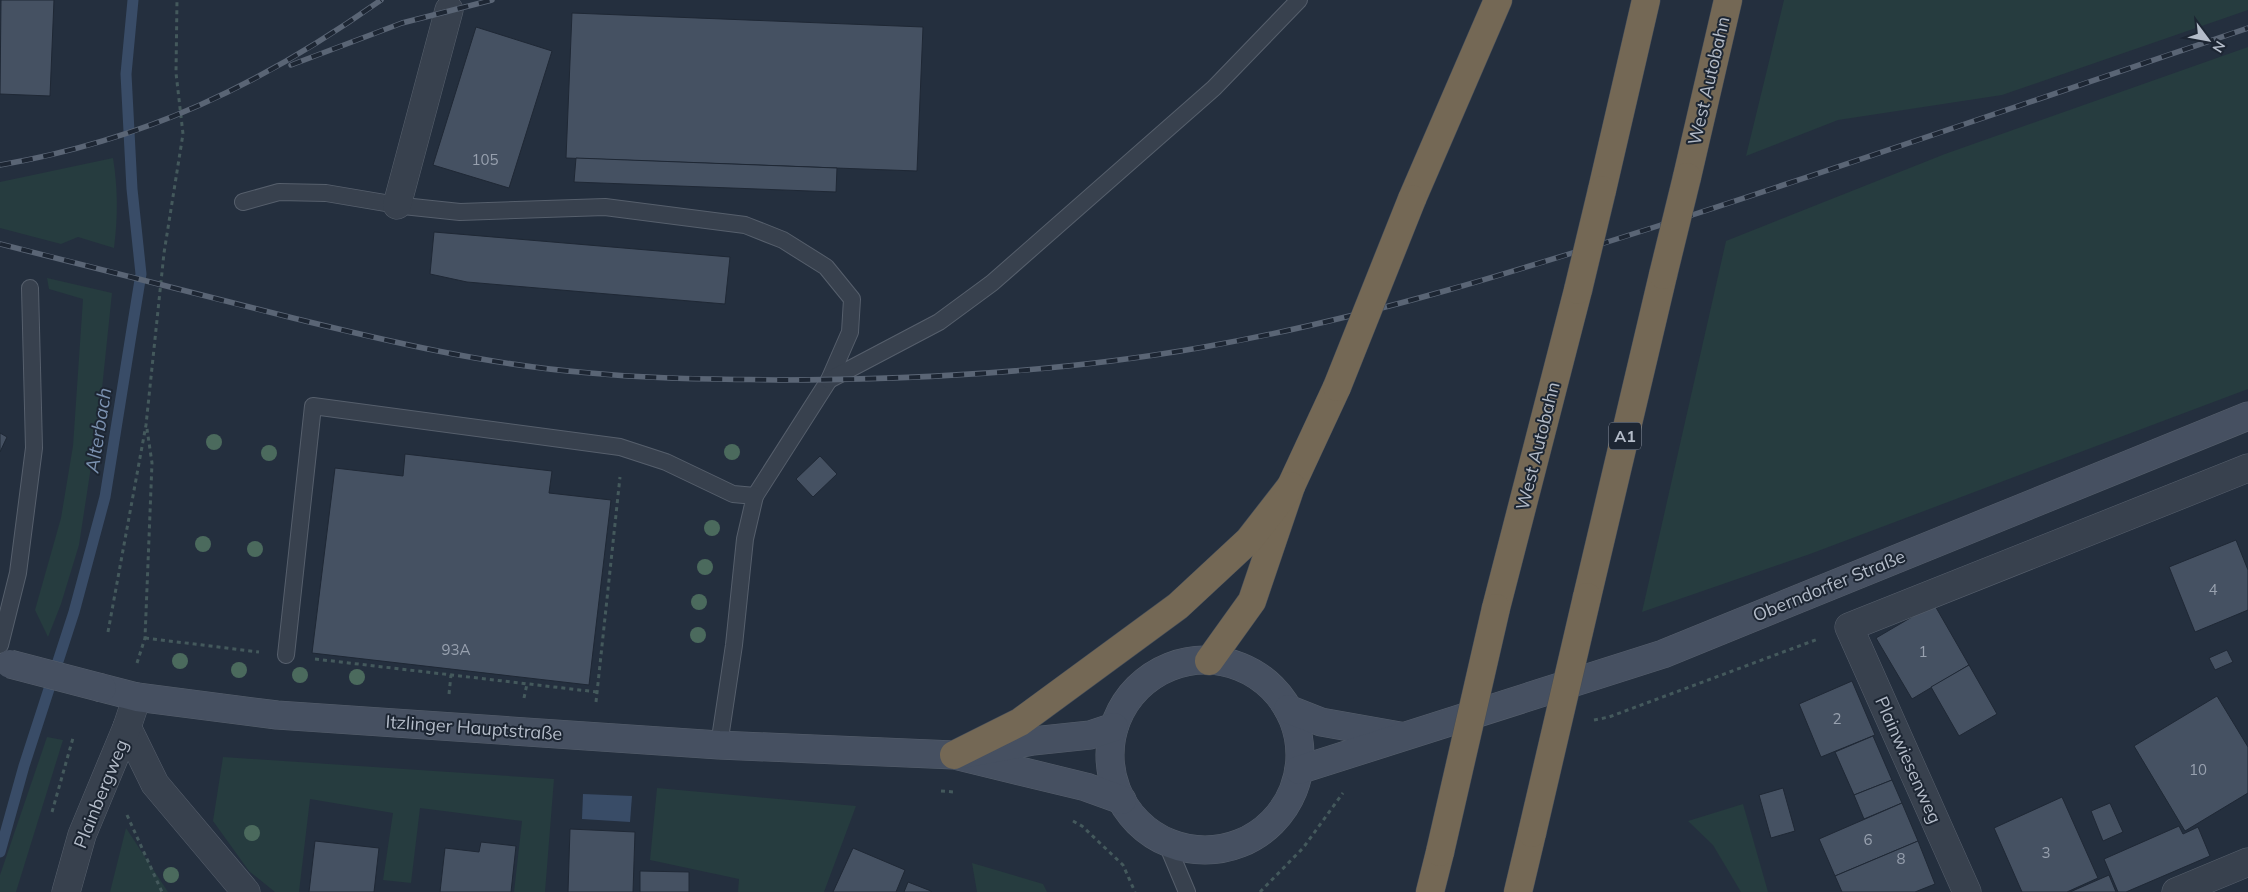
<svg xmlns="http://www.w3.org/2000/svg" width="2248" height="892" font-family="Mulish,sans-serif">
<rect width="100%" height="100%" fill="#242f3e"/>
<g fill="#263c3f">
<path d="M 1784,0 L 2248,0 L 2248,10 L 2002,95 L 1838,120 L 1746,156 Z"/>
<path d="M 2248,47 L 2248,389 L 1810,554 L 1642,612 L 1726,241 L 1945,154 Z"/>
<path d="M 113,158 C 118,189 118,217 114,248 L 78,237 L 61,244 L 0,228 L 0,182 Z"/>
<path d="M 47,278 L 112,293 L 100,408 L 79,545 L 61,604 L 48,637 L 35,610 L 61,518 L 73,446 L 83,299 L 49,289 Z"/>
<path d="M 47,737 L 63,740 L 16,892 L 0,892 L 0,875 Z"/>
<path d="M 223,757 L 554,779 L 545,892 L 514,892 L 522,821 L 420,808 L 411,883 L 383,880 L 393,813 L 310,799 L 299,892 L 275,892 L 249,871 L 213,821 Z"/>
<path d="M 657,788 L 856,806 L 824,892 L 738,892 L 739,879 L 650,860 Z"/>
<path d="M 1743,804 L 1768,892 L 1741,892 L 1713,845 L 1688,821 Z"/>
<path d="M 126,828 L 168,892 L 110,892 Z"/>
<path d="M 972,863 L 1043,884 L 1047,892 L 977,892 Z"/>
</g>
<path fill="#394c67" d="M 583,794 L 632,796 L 630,822 L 582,819 Z"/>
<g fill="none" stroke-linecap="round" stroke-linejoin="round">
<path stroke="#394c67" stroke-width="11" d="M 0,852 L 24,766 L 74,612 L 105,497 L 132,329 L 141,274 L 132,189 L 126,74 L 133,0"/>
</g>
<g fill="#455162" stroke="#1f2835">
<path d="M 1,0 L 54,0 L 50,96 L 0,94 Z"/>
<path d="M 572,13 L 923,27 L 917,171 L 566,158 Z"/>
<path d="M 476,27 L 552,51 L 509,188 L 433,165 Z"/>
<path d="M 576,158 L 837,168 L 836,192 L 574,182 Z"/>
<path d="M 434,232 L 730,257 L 725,304 L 467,282 L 430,274 Z"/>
<path d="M 0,433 L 7,437 L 0,452 Z"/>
<path d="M 405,454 L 552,471 L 549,493 L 611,500 L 589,685 L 312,653 L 335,468 L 403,476 Z"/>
<path d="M 820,456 L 837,474 L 813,497 L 796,479 Z"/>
<path d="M 2236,540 L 2248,570 L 2248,610 L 2195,632 L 2169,567 Z"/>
<path d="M 1934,604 L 1969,665 L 1912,699 L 1876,638 Z"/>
<path d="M 2227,650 L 2233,662 L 2215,670 L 2209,658 Z"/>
<path d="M 1969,665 L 1997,714 L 1959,736 L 1931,687 Z"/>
<path d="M 1852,681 L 1875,735 L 1821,757 L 1799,704 Z"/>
<path d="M 2217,696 L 2248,747 L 2248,793 L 2185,831 L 2134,746 Z"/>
<path d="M 1873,736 L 1892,780 L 1854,795 L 1835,752 Z"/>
<path d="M 1892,780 L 1902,803 L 1864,819 L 1854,795 Z"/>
<path d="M 1783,788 L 1795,831 L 1771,838 L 1759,795 Z"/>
<path d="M 2062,797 L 2098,878 L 2067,892 L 2022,892 L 1994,828 Z"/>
<path d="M 1902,803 L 1918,841 L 1835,876 L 1819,839 Z"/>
<path d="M 2110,803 L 2123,832 L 2103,841 L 2091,811 Z"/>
<path d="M 2179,826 L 2183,834 L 2198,827 L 2210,856 L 2126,892 L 2118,892 L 2104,859 Z"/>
<path d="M 570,829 L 635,832 L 633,892 L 568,892 Z"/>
<path d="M 315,841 L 379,848 L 374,892 L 309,892 Z"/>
<path d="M 1918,841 L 1935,884 L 1915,892 L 1842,892 L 1835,876 Z"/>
<path d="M 481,842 L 516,846 L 511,892 L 440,892 L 445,848 L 479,852 Z"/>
<path d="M 853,848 L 905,870 L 896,892 L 833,892 Z"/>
<path d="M 640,871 L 689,872 L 689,892 L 640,892 Z"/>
<path d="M 2109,875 L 2116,892 L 2070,892 Z"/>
<path d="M 908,882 L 931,891 L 931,892 L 904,892 Z"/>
</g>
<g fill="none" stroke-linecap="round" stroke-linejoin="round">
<defs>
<g id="lane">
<path d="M 243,202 L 279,192 L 326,193 L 403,206 L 460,212 L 605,207 L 745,225 L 783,240 L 826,267 L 852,299 L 850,332 L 829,380 L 755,496"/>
<path d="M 829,380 L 939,322 L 992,283 L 1214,88 L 1299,0"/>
<path d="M 0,645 L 18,573 L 34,448 L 30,288"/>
<path d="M 286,655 L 313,406 L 620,447 L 666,462 L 733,494 L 755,496 L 745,539 L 734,645 L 719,745"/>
<path d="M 1166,842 L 1187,892"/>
</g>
<g id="street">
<path d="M 397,205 L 449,10"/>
<path d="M 127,727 L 155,784 L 246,892"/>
<path d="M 66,892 L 82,835 L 127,727 L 137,697"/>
<path d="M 1967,892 L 1849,627 L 2248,468"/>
<path d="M 2176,892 L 2248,862"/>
</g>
<g id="secondary">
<circle cx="1205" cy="755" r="95"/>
<path d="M 102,688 L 137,697 L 277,715 L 719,745 L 954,755 L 1086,787 L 1122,800"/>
<path d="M 1288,709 L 1321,722 L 1400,736"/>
<path d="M 963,754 L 1033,741 L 1090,735 L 1114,727"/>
<path d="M 1299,770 L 1663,654 L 2248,416"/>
</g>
<g id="highway">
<path d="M 1687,177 L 1728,0"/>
<path d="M 1602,190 L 1646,0"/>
<path d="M 1412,199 L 1498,0"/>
<path d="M 1587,597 L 1663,275"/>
<path d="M 1496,608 L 1578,290"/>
<path d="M 1209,661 L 1252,601 L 1291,486 L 1337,387"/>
<path d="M 954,755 L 1020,722 L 1178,606 L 1249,540 L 1291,486"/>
<path d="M 1430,892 L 1440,852"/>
<path d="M 1518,892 L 1532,833"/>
</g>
</defs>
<use href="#lane" stroke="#565f6c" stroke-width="18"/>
<use href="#street" stroke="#565f6c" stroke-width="29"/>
<use href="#secondary" stroke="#565f6c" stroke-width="29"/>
<use href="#highway" stroke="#434c59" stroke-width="29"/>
<g stroke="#44595c" stroke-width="3" stroke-dasharray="4 4" stroke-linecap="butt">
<path d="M 108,632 L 146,425 L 164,253 L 183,134 L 176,73 L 177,0"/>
<path d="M 145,638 L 259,652"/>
<path d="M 315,659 L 597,692"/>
<path d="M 137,663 L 145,638 L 152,463 L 147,429"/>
<path d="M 449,694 L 451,675"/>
<path d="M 524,698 L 527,684"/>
<path d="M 596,702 L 620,477"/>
<path d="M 1594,720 L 1609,717 L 1818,639"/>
<path d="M 941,791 L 954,792"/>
<path d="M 52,812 L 73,738"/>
<path d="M 127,815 L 162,892"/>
<path d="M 1073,821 L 1082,826 L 1123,865 L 1135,892"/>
<path d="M 1260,892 L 1303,848 L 1343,793"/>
</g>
<use href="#lane" stroke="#38414e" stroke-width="16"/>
<use href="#street" stroke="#38414e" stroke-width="28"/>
<use href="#secondary" stroke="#465061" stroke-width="28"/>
<use href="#highway" stroke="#746855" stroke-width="28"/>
<defs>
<g id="rail">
<path d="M 291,65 L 402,23 L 492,0"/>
<path d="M 0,165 C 145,140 261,85 381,0"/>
<path d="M 0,244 C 98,268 195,294 293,318 C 391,342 489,365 590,373 C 652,379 714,379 776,380 C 918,380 1063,372 1204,347 C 1369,318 1527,268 1686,217 C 1874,156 2061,91 2248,28"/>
</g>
</defs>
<use href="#rail" stroke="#5a6575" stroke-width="5.5"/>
<use href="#rail" stroke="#1d2633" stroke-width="4" stroke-dasharray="11" stroke-linecap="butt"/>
<defs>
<path id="secondary-bridge" d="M 10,664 L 102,688"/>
<g id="highway-bridge">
<path d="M 1663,275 L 1687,177"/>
<path d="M 1578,290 L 1602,190"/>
<path d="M 1337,387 L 1412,199"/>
<path d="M 1532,833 L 1587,597"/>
<path d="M 1440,852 L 1496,608"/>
</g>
</defs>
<use href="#secondary-bridge" stroke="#565f6c" stroke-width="29" stroke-linecap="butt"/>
<use href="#highway-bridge" stroke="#434c59" stroke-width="29" stroke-linecap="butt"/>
<use href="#secondary-bridge" stroke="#465061" stroke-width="28"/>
<use href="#highway-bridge" stroke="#746855" stroke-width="28"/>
</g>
<g fill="#4b6a5d">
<circle cx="214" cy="442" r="8"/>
<circle cx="732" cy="452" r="8"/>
<circle cx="269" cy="453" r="8"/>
<circle cx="712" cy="528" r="8"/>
<circle cx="203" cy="544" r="8"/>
<circle cx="255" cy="549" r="8"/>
<circle cx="705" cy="567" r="8"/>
<circle cx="699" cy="602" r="8"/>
<circle cx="698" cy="635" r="8"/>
<circle cx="180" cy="661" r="8"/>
<circle cx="239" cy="670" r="8"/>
<circle cx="300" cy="675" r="8"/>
<circle cx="357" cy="677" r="8"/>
<circle cx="252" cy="833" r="8"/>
<circle cx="171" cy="875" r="8"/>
</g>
<g text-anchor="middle" stroke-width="4" stroke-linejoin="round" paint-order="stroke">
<g font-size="15" fill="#98a1af">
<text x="485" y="165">105</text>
<text x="2213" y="595">4</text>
<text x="456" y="655">93A</text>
<text x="1923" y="657">1</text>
<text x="1837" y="724">2</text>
<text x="2198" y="775">10</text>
<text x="1868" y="845">6</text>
<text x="2046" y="858">3</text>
<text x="1901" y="864">8</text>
</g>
<rect fill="#1d2633" stroke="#878f9c" stroke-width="1" x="1609" y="422.5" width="32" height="27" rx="4"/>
<g font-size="16" font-weight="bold" fill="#b4bcc9">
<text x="1625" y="442">A1</text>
</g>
<g font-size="18" fill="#b4bcc9" stroke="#1d2633">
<text transform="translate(1709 81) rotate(-77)" y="6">West Autobahn</text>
<text transform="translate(1538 446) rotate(-76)" y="6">West Autobahn</text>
<text transform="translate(1829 586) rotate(-22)" y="6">Oberndorfer Straße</text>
<text transform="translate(474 728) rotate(4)" y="6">Itzlinger Hauptstraße</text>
<text transform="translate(1908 760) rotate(66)" y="6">Plainwiesenweg</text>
<text transform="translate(101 794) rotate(-68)" y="6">Plainbergweg</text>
</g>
<g font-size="19" font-style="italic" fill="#7c92b1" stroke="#1d2633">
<text transform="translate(98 430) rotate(-81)" y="7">Alterbach</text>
</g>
</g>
<g transform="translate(2208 40) rotate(122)" stroke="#1d2633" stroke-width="4" paint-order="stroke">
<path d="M0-4L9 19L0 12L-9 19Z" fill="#b4bcc9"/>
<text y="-8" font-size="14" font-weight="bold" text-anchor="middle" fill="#b4bcc9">N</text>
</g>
</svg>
